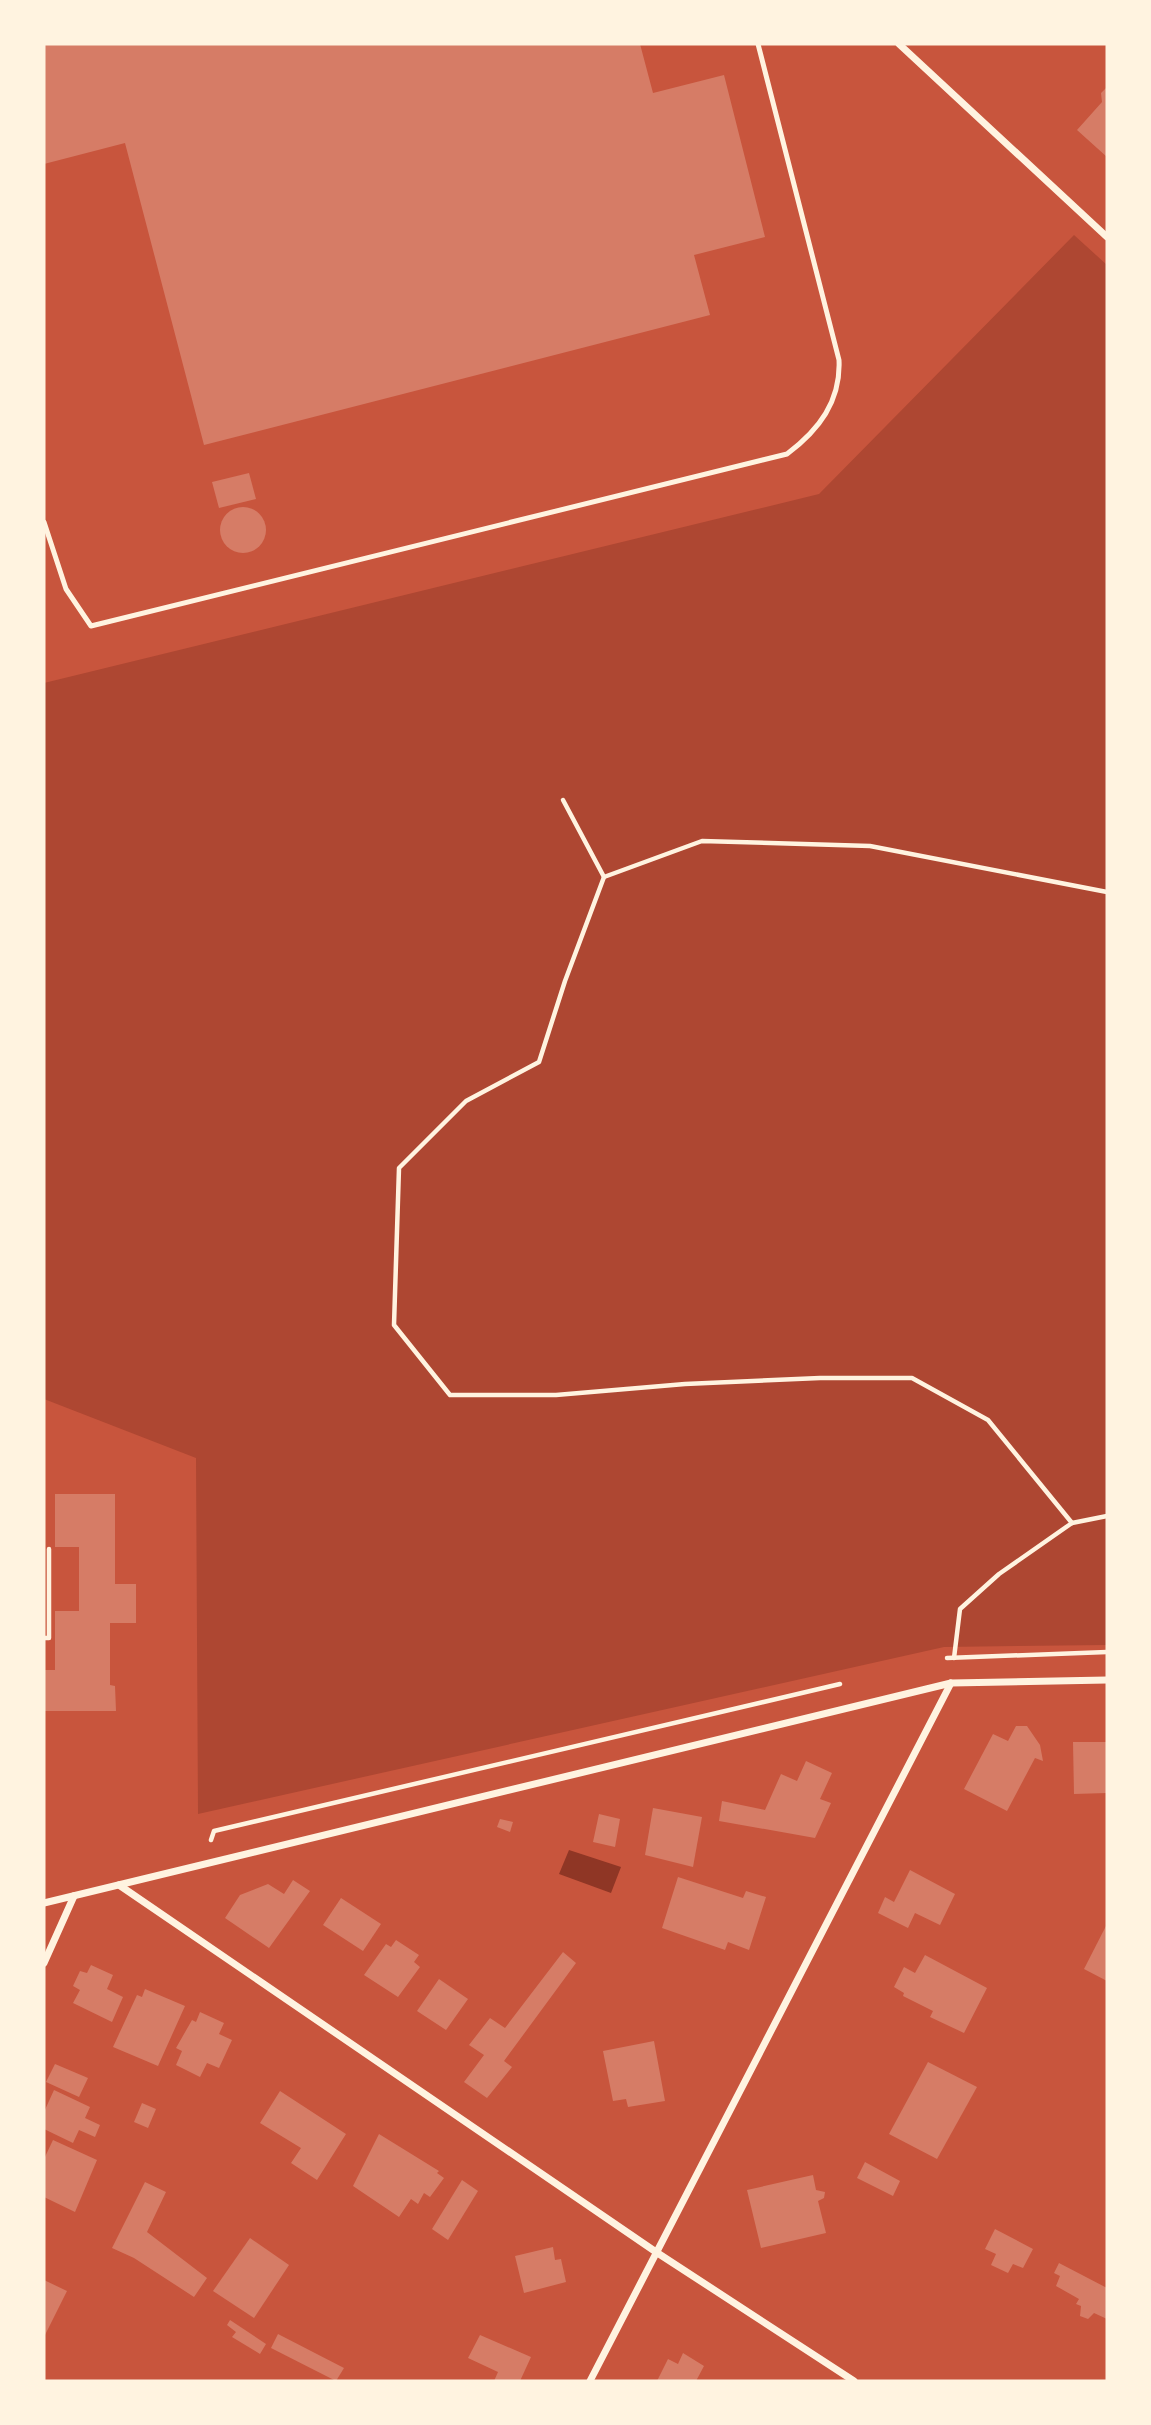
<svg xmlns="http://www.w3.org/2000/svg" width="1151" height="2425" font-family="Manrope,sans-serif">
<rect width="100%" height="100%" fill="#c8553d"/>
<path fill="#ae4732" d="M 1074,235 L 1107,265 L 1107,1645 L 944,1647 L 198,1814 L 196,1458 L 44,1399 L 44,683 L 819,494 Z"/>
<path fill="#8f3625" d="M 569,1850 L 621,1867 L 611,1893 L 559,1874 Z"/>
<g fill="#d67c66">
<path d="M 44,44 L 640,44 L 653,93 L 724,75 L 765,237 L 694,255 L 710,315 L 204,445 L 125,143 L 44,164 Z"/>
<path d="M 1107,87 L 1107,157 L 1077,130 L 1102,102 L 1101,93 Z"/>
<path d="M 249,473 L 256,499 L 219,508 L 212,482 Z"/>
<circle cx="243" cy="530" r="23"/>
<path d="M 55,1494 L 115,1494 L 115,1584 L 136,1584 L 136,1623 L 110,1623 L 110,1685 L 115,1686 L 116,1711 L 44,1711 L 44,1670 L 55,1670 L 55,1611 L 79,1611 L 79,1547 L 55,1547 Z"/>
<path d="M 1016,1726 L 1027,1726 L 1040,1745 L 1043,1761 L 1035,1758 L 1007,1811 L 964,1789 L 993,1734 L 1008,1741 Z"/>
<path d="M 1073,1742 L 1107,1742 L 1107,1793 L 1074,1794 Z"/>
<path d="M 806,1761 L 832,1773 L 820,1799 L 831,1803 L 815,1838 L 719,1821 L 722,1801 L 765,1810 L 781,1774 L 797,1781 Z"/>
<path d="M 653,1808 L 702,1817 L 693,1867 L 645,1855 Z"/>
<path d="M 599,1814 L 620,1819 L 615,1847 L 593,1842 Z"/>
<path d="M 500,1819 L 513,1822 L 510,1832 L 497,1827 Z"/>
<path d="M 910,1870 L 955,1894 L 940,1925 L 915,1913 L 908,1928 L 878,1913 L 885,1897 L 894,1902 Z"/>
<path d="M 678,1877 L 743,1898 L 746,1891 L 766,1897 L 749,1950 L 728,1942 L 725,1950 L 662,1928 Z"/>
<path d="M 293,1880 L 310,1891 L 269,1948 L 225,1918 L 240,1895 L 268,1884 L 284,1894 Z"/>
<path d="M 341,1898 L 381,1924 L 363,1951 L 323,1925 Z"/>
<path d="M 1107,1924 L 1107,1981 L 1084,1969 Z"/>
<path d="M 396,1940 L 419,1955 L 414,1962 L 420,1967 L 398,1997 L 364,1975 L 386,1944 L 391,1947 Z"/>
<path d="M 563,1952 L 576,1963 L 504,2061 L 512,2067 L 487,2098 L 464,2082 L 484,2055 L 469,2045 L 490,2018 L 505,2028 Z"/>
<path d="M 925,1955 L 987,1988 L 964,2033 L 930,2017 L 933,2011 L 903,1996 L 904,1993 L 894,1987 L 904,1967 L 915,1973 Z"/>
<path d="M 91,1965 L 113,1975 L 107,1989 L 123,1997 L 112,2022 L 73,2003 L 80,1990 L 73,1986 L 80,1971 L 87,1973 Z"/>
<path d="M 439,1979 L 468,1999 L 446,2030 L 417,2011 Z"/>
<path d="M 145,1989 L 185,2006 L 158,2066 L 113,2047 L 137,1995 L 142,1997 Z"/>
<path d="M 200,2012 L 224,2023 L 219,2034 L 232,2040 L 219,2068 L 207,2063 L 200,2077 L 176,2065 L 182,2051 L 176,2048 L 192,2020 L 196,2022 Z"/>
<path d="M 654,2041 L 665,2101 L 628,2107 L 626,2099 L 613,2101 L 603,2051 Z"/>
<path d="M 928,2062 L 977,2087 L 937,2159 L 889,2134 Z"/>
<path d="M 55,2064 L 88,2078 L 79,2097 L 46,2082 Z"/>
<path d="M 54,2090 L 90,2107 L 85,2118 L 100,2125 L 95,2137 L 79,2130 L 73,2143 L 44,2129 L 44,2112 Z"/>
<path d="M 280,2091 L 346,2134 L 317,2180 L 291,2163 L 301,2148 L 260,2123 Z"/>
<path d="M 142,2103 L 156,2109 L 148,2128 L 134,2122 Z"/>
<path d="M 379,2134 L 439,2171 L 437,2173 L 444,2178 L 430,2197 L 424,2193 L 418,2204 L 411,2199 L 399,2217 L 353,2186 Z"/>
<path d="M 53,2140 L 97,2160 L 75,2212 L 44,2197 L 44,2159 Z"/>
<path d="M 865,2162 L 900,2181 L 893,2196 L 857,2178 Z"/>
<path d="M 813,2175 L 816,2190 L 825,2192 L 824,2198 L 818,2201 L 826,2233 L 761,2248 L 747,2190 Z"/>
<path d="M 462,2180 L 478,2191 L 448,2240 L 432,2229 Z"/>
<path d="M 145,2182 L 166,2192 L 147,2232 L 207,2278 L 194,2297 L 134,2258 L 112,2248 Z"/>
<path d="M 995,2229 L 1033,2249 L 1023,2268 L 1013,2264 L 1008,2273 L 991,2265 L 996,2254 L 985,2249 Z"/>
<path d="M 250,2238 L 289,2265 L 254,2318 L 213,2291 Z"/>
<path d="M 553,2247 L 555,2260 L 561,2259 L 566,2282 L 524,2293 L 515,2256 Z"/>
<path d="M 1059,2263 L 1107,2288 L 1107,2319 L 1094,2313 L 1088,2319 L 1080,2316 L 1081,2306 L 1076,2304 L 1079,2299 L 1056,2286 L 1060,2276 L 1054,2273 Z"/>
<path d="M 44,2280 L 67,2291 L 44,2337 Z"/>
<path d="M 230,2320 L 266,2344 L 260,2354 L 232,2337 L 236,2332 L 227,2325 Z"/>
<path d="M 278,2334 L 344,2368 L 336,2381 L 271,2348 Z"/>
<path d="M 480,2335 L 531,2357 L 520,2381 L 494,2381 L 498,2372 L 468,2358 Z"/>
<path d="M 683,2353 L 704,2366 L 696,2381 L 657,2381 L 668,2359 L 678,2364 Z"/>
</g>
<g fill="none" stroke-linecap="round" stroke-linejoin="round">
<g stroke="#fff3e0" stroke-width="4.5">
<path d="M 563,800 L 604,877"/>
<path d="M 1072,1523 L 988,1420 L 912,1378 L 820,1378 L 685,1384 L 556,1395 L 450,1395 L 394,1325 L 399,1168 L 466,1101 L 539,1062 L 565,981 L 604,877 L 702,841 L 870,846 L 1107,892"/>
<path d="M 44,1638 L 49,1638 L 49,1549"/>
<path d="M 947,1658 L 1107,1652"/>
<path d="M 954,1658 L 960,1609 L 999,1574 L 1072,1523 L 1107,1516"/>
<path d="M 211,1840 L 214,1831 L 840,1684"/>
</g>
<path stroke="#fff3e0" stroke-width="5" d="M 44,522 L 66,589 L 91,626 L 787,454 C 819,430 841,401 839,360 L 758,44"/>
<g stroke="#fff3e0" stroke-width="7">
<path d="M 899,44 L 1107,237"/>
<path d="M 119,1885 L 656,2252 L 854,2381"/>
<path d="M 44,1903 L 951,1683 L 1107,1680"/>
<path d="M 44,1963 L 74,1896"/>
<path d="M 590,2381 L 951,1683"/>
</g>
</g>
<rect width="1151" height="2425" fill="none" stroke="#fff3e0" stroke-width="91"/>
</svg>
